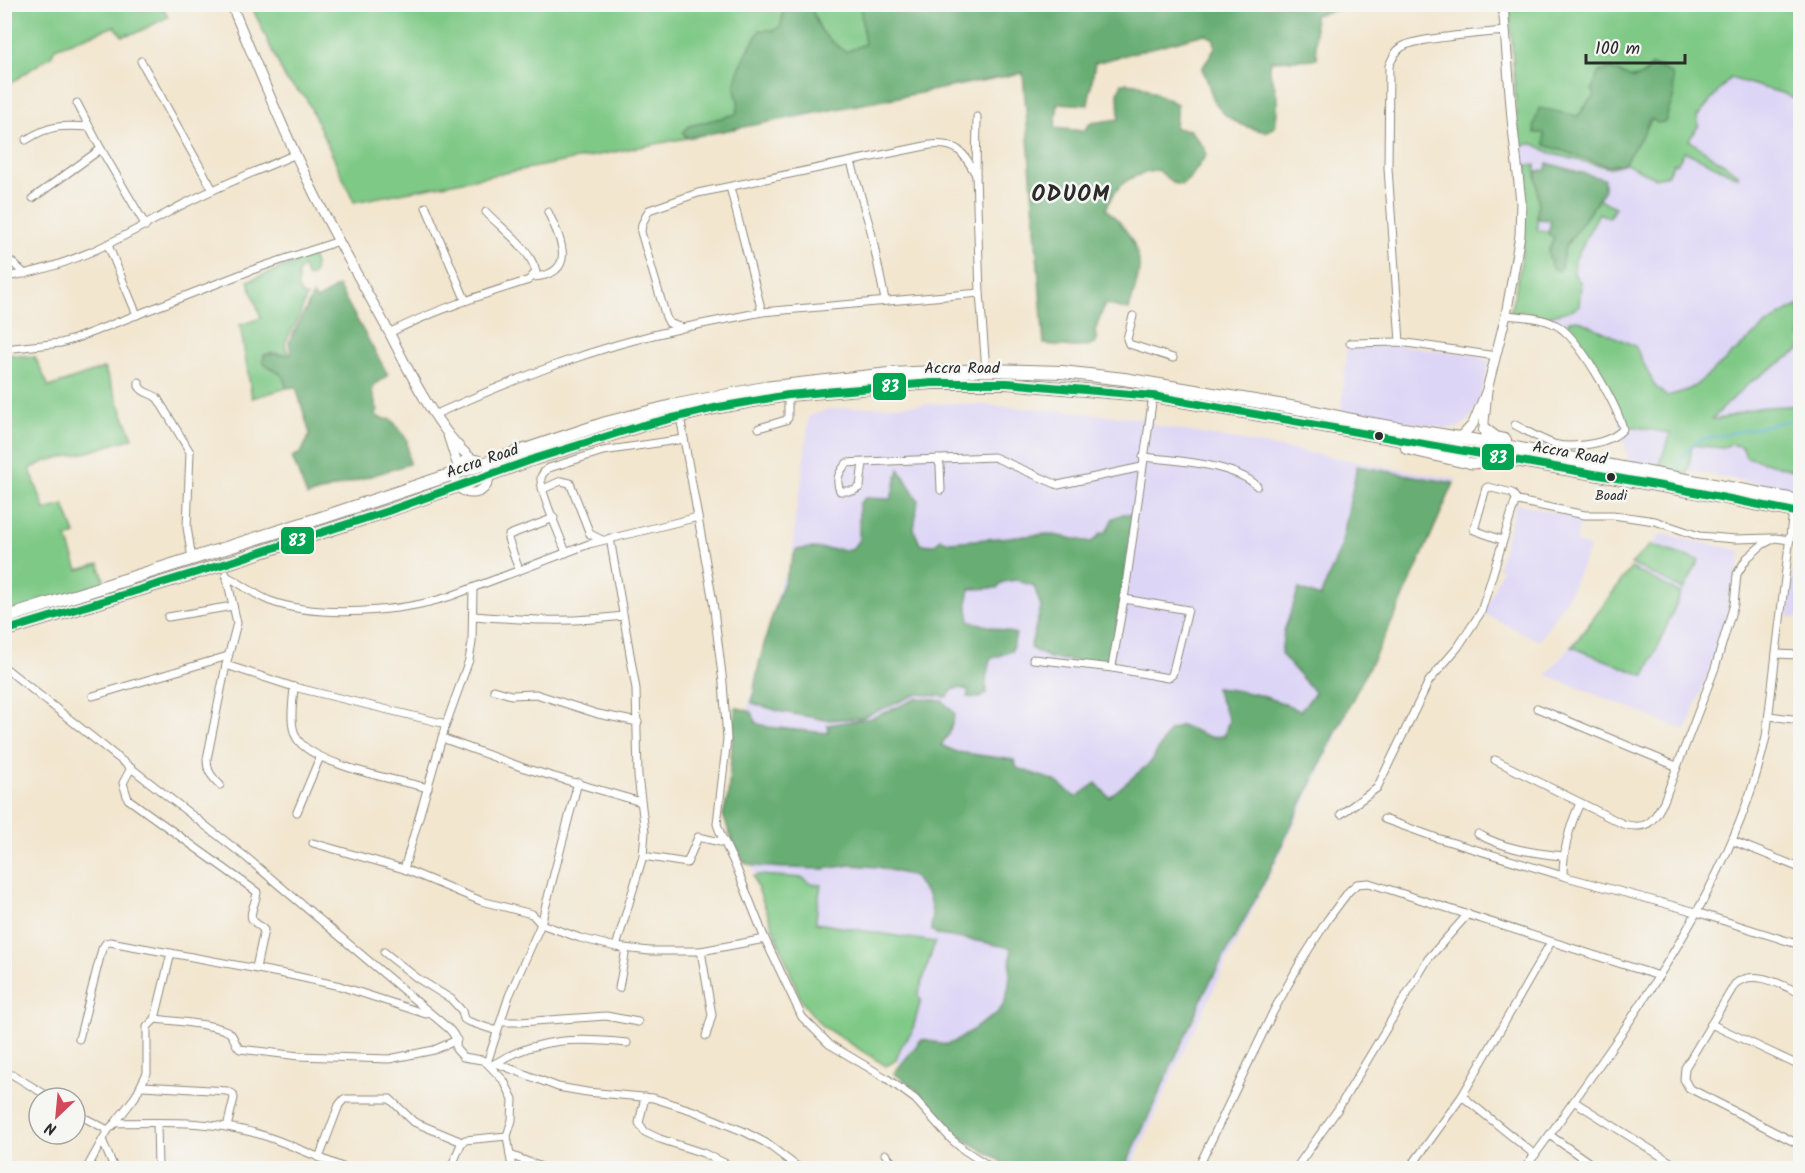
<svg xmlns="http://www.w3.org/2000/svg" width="1805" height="1173" font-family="Kalam,sans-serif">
<rect width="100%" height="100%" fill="#f6f6f2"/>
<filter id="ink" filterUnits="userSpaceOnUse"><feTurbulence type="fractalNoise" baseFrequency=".0167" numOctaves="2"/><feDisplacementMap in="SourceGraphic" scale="12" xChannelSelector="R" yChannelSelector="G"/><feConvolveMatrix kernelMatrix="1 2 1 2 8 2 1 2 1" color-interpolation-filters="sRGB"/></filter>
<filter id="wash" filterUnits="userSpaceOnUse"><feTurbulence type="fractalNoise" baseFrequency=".008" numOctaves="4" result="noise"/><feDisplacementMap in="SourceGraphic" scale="24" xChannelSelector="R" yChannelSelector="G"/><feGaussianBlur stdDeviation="1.35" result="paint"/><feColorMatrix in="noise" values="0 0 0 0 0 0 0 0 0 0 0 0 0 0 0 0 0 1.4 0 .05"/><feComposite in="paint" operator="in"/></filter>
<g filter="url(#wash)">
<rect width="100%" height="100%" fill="#f2e6cf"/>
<g fill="#ddd5f6">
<path d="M 1800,5 L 1800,491 L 1628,460 L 1616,405 L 1583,348 L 1563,321 L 1525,311 L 1528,204 L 1518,136 Z"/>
<path d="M 1395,345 L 1474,355 L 1489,361 L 1479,402 L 1468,421 L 1457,428 L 1445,428 L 1341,410 L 1347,346 Z"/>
<path d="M 953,403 L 1055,410 L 1146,419 L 1157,426 L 1456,479 L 1306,801 L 1187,1044 L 1131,1168 L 1023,1168 L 968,1128 L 899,1063 L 820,1008 L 746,855 L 732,795 L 749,703 L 782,577 L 791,577 L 795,517 L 801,487 L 809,416 L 830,409 Z"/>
<path d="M 1516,503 L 1580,519 L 1576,543 L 1590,547 L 1568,596 L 1539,641 L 1484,614 L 1502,569 L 1498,567 Z"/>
<path d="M 1800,525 L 1800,618 L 1788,617 Z"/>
<path d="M 1661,534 L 1742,551 L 1719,644 L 1686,731 L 1547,675 Z"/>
</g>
<g fill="#7fc986" stroke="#557a58" stroke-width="1.5" fill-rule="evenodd">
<path d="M 5,4 L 162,5 L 168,17 L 138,32 L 122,36 L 115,26 L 55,48 L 52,55 L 5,87 Z"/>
<path d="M 251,5 L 784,5 L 781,26 L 751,44 L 735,86 L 740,105 L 736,114 L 683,132 L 687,138 L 354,202 L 306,98 L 286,80 Z"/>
<path d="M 811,5 L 860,5 L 865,44 L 846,52 C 825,38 817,30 811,5 Z"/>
<path d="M 1509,5 L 1800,5 L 1800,102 L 1785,94 L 1730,78 L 1697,117 L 1699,125 L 1689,140 L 1738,174 L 1738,177 L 1684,151 L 1677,164 L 1674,163 L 1667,175 L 1655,178 L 1626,163 L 1609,168 L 1553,154 L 1534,144 L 1519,145 ZM 1651,66 L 1660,67 L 1652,119 L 1624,163 L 1607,165 L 1545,145 L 1545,133 L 1578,117 L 1589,101 L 1625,76 C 1638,80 1643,76 1651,66 Z"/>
<path d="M 1526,165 L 1535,165 L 1538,200 L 1537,230 L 1549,231 L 1549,234 L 1554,238 L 1550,247 L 1560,270 L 1565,247 L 1599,199 L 1615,207 L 1609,218 L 1599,213 L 1573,264 L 1575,266 C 1572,273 1576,277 1581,283 L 1579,306 C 1570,313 1559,311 1548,317 L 1523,311 L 1516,315 L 1510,312 C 1524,260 1527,226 1522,172 L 1527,171 Z"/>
<path d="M 312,256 L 315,264 L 314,274 L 308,278 L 303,267 L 298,272 L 298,289 L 303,296 L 307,296 L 298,319 L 285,343 L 288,355 L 271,353 L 264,355 L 263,362 L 282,375 L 287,388 L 252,398 L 240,325 L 261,318 L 248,281 Z"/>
<path d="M 1800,305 L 1800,350 L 1749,383 L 1712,419 C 1726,421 1742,410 1757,408 C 1772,405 1786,408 1800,404 L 1800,472 L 1746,457 L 1742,447 L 1731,444 L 1722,448 L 1692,445 L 1688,474 L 1659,467 L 1670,433 L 1630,426 L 1575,334 L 1567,326 L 1569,321 L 1578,320 L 1635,346 L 1655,386 L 1666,396 C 1675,394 1685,392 1693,387 C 1729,361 1759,323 1800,305 Z"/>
<path d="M 5,354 L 35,357 L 49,387 L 104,368 L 133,438 L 88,452 L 46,461 L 30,469 L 45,510 L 64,505 L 75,534 L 67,538 L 78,570 L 99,564 L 105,583 L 5,615 Z"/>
<path d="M 1650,545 L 1699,560 L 1684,590 L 1631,564 Z"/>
<path d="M 1631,568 L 1681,593 L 1645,676 L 1572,647 Z"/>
<path d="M 759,875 L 803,878 L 809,883 L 821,885 L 817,907 L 816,923 L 935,942 L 918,995 L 921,1000 L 912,1032 L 902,1045 L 895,1061 L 886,1066 L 822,1026 L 802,1002 L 753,876 Z"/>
</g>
<g fill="#67ad73" stroke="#496c4f" stroke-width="1.5">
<path d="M 916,4 L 1204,4 L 1219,6 L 1220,4 L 1357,5 L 1314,15 L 1317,59 L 1271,61 C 1268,76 1272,75 1275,88 C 1279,101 1277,114 1275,127 L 1266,132 C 1245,127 1224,121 1214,100 C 1209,90 1208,79 1202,69 L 1215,47 L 1214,39 L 1205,34 L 1095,63 L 1088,105 L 1058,103 L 1055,128 L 1083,131 L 1091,123 L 1119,119 L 1118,93 L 1122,83 L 1138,84 L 1177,104 L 1175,128 L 1190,130 L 1205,149 L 1206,155 L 1191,177 L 1182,185 L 1173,183 L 1158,170 C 1132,175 1116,182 1106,209 C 1122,222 1141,247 1139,269 C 1138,283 1132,297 1129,310 L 1105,304 L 1095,331 L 1097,341 C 1084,352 1060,345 1044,344 L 1023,73 L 687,138 L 683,132 L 689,126 L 736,114 C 742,100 735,99 735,86 C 735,71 752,43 760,30 L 775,30 L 781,26 L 784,5 L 811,5 C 817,30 825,38 846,52 L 865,44 L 860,5 L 902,5 L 905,8 Z"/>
<path d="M 1651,66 L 1660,67 L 1672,75 L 1674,95 L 1665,122 L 1657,123 L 1652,119 L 1649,120 L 1645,131 L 1624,163 L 1607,166 L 1545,145 L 1544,133 L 1535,133 L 1534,125 L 1539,108 L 1578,116 L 1589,101 L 1595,97 L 1592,89 L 1599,72 L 1611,69 L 1634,79 L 1644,75 Z"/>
<path d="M 1547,163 L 1604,179 L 1604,191 L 1565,247 L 1560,270 L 1558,271 L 1552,268 L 1548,252 L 1554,238 L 1548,234 L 1551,220 L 1537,219 L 1538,200 L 1536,171 L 1546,170 Z"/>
<path d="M 338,286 L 388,375 L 374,385 L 372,393 L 378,411 L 375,414 L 380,418 L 392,420 L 407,440 L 409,464 L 307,496 L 292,457 L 301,453 L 310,434 L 296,387 L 287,388 L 282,375 L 263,363 L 264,355 C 273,353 281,356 291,354 L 289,342 L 313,295 L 317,300 Z"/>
<path d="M 1357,466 L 1454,483 L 1398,610 L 1337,730 L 1261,889 L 1205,992 L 1130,1157 L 1124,1168 L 1010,1168 L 993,1156 L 956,1135 L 936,1110 L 913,1087 L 894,1073 L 921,1040 C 930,1038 938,1046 948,1044 C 958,1042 967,1034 975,1028 C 982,1022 992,1018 998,1012 C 1012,996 1010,967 1011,948 L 977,941 L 938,935 L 931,930 L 932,912 L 929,897 L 913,876 L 878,867 L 851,865 L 824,869 L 785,868 L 753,866 L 745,863 L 735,848 L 723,815 L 728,796 L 735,707 L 752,712 L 756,723 L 768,727 L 828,733 L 828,725 L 872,718 L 918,698 L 943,701 L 955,714 L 949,734 L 941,745 L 957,752 L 1014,760 L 1017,768 L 1055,781 L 1076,797 L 1096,783 L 1109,797 L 1151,762 L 1169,731 L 1181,725 L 1210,737 L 1224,736 L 1229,720 L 1215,688 C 1246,690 1273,697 1300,711 L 1315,693 L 1281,654 L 1284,631 L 1299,589 L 1320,597 L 1341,547 Z"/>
<path d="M 899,469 L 918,500 L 914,530 L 920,544 L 934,545 L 941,539 L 950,542 L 1048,534 L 1091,542 L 1098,537 L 1099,534 L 1106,532 L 1113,518 L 1123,514 L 1132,514 L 1127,562 L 1112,654 L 1103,663 L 1052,659 L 1030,648 L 1041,607 L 1034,586 L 1016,580 L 1003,582 L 997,588 L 970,589 L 967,603 L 970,621 L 1016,634 L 1012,651 L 990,659 L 986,679 L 986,694 L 979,698 L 967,697 L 969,691 L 961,688 L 954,689 L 947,697 L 918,694 L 861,718 L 826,720 L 782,712 L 752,703 C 759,650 777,599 796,550 L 809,548 L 852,550 L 859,539 L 859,504 L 865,498 L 891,499 Z"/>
</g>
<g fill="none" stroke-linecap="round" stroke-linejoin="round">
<path stroke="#5db5da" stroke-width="2" d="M 1677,473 C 1682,455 1684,450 1700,440 L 1800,418"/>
</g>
</g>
<g filter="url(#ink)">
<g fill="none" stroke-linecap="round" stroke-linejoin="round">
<defs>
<g id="street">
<path d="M 141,61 L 213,190"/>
<path d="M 77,103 L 101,149 L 146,226"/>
<path d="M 977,117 L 976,175 L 980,293 L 986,370"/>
<path d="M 26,140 C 49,125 63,125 89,127"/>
<path d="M 851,162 L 871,231 L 885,300"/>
<path d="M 976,175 C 964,153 958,142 930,145 L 698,193 L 649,210 L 642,224 L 641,232 L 666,317 L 669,323 L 682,328 L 762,312 L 980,293"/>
<path d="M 730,187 L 762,312"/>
<path d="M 33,198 L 101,149"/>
<path d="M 426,207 L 465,299"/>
<path d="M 108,245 L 137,315"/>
<path d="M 4,255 L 25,274"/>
<path d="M 4,277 C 68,269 123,237 178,207 C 216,187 257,171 296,154"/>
<path d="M 534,277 C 579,273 560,238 548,212"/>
<path d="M 1506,315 C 1523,317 1541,317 1556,325 C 1578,336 1617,405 1623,429 C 1610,444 1572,449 1554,444 C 1541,440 1527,431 1515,425"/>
<path d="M 1133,316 L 1127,339 L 1129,344 L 1173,358"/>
<path d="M 389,333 C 437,309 479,296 529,280 L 536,272 C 530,248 502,229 486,212"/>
<path d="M 1400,342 L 1388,168 L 1389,66 C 1392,59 1395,51 1402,47 C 1415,38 1485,33 1505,31"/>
<path d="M 1350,343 L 1400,342 L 1496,356"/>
<path d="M 4,349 L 61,343 L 77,338 L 252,270 L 339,241"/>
<path d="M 139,382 L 139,386 C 144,395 152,392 158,399 L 190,452 L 187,527 L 192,559"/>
<path d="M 436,414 C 515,379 594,347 679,329"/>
<path d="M 680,416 L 713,602 L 723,683 L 727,739 L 718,815 L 717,824 L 721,835 L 737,869 L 765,939 L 802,1017 L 829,1044 L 886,1078 L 915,1099 L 951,1139 L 964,1150 L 992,1168"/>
<path d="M 759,428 L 786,420 L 788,418 L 788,395"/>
<path d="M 1143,457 C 1174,460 1235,464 1257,486"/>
<path d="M 937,459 L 940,465 L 941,490"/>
<path d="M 863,462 L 860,487 L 853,491 L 840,491 C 835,479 839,472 847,463 L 863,462 L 994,457 L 1058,485 L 1142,467"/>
<path d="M 543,489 L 561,481 L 570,483 L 590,534 L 602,540"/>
<path d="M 610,538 L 636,689 L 638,776 L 645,832 L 643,856 L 616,947"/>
<path d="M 1502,540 L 1474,530 L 1486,488 L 1488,487 L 1512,493 L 1518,501 L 1585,515 L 1613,515 L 1655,521 L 1699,536 L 1735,539 L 1772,538"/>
<path d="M 566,553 C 561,537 540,493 541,479 C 541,474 545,471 549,468 L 603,451 L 684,439"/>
<path d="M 519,570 L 508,539 L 509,535 L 554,518"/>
<path d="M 226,576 C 241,583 254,595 270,601 C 319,619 402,612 451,596 L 589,544 L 698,517"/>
<path d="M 474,616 C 526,620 570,623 623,616"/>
<path d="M 168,617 L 233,606"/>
<path d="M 1776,654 L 1800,655"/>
<path d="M 1033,659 L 1113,668 L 1168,678 L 1172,675 L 1188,610 L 1124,599"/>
<path d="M 226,665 L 294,687 L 446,724"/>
<path d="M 4,667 L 131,768 L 247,858 L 448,1028 C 455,1035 457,1039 456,1049 L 463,1057 L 482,1060 L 487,1063 L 504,1081 L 513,1099 L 512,1120 L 507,1136 L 512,1168"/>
<path d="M 1113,668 L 1112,666 L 1124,599 L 1153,396"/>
<path d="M 294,687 C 293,702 289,723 296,737 C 311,765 398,780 428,788"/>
<path d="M 494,690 L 511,695 L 536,694 L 598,714 L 638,722"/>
<path d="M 93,696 L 228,656"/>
<path d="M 1537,708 L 1676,766"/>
<path d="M 1769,716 L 1800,720"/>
<path d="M 442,738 L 524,768 L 641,802"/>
<path d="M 1495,760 L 1623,824 C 1649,831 1653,821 1664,801 L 1715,668 L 1734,604 L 1737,574 L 1747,558 L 1762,545 L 1775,538 L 1790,540"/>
<path d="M 131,768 L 123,783 L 128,799 L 257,892 C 257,900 249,912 252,919 C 255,924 261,926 264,930 L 256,968"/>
<path d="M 220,785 C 211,776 207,771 207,759 L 226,665 L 237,623 L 226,574"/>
<path d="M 297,812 L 320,757"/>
<path d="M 1341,814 L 1377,788 L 1429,681 L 1458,647 L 1481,612 L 1515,502 L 1518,501"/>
<path d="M 1384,819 L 1437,838 L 1563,876 L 1696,912 L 1800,945"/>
<path d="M 1478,834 C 1505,849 1533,853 1563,856"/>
<path d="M 1733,841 L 1800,868"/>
<path d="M 313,843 L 404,869 L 481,901 L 532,914 L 541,924 L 580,938 L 616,947 L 649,951 L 701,951 L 765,939"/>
<path d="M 643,856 L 687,863 L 698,837 L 725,843"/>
<path d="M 404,869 L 446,724 L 469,660 L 472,643 L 473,589"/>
<path d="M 1563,876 C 1563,849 1569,827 1580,803"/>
<path d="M 701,951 L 712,1015 L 706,1036"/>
<path d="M 384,952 L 417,978 L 451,999 L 462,1011 L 464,1019 L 467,1021 L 497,1031"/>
<path d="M 619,988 L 626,949"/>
<path d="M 1800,993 C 1782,985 1753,968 1735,984 L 1685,1068 L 1684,1079 L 1689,1088 L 1800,1145"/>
<path d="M 155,1019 L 171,953"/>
<path d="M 501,1022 L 520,1022 L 606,1016 L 638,1022"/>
<path d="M 1711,1024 L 1800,1066"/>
<path d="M 79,1039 L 102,949 L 106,943 L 110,942 L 290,975 L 340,986 L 426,1014"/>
<path d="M 487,1063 L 509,996 L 541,924 L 578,782"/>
<path d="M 496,1063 C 537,1037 580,1038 627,1043"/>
<path d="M 490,1066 L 496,1063 L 558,1087 L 587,1092 L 653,1098 L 694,1111 L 745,1132 L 766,1143 L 799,1168"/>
<path d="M 13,1075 L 51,1098"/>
<path d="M 143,1086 L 227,1091 L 233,1094 L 234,1098 L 227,1127"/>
<path d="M 1462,1096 L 1535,1155"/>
<path d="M 645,1097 L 639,1123 L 645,1132 L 660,1139 L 703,1153 L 735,1168"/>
<path d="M 1575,1102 L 1680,1168"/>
<path d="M 75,1113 L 108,1130"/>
<path d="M 115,1123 L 135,1097 L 147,1073 L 147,1027 L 155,1019 C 172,1021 218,1024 230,1033 C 235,1038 235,1045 240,1049 L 299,1056 L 389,1059 L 434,1050 L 457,1040"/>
<path d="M 157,1123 L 158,1168"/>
<path d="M 1551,1136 L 1597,1168"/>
<path d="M 103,1142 L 114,1168"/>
<path d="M 885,1154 L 897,1168"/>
<path d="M 510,1155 L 544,1168"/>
<path d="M 319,1158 L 339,1105 L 344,1099 L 390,1099 L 414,1122 L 462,1142"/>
<path d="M 87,1168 L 108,1130 L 115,1123 C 166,1122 218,1120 268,1137 C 294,1146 319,1158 345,1168"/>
<path d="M 451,1168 L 461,1144 L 465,1140 L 507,1136"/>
<path d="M 1198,1168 L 1273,1012 L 1300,963 L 1328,919 L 1349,891 L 1357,884 L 1369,883 L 1659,976"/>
<path d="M 1296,1168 L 1338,1109 L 1428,959 L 1468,914"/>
<path d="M 1410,1168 L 1462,1096 L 1551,942"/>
<path d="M 1525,1168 C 1559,1123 1591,1077 1623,1031 C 1684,940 1742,845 1766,737 L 1793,511"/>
</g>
<g id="secondary">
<path d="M 231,4 C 257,65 281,126 310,185 C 334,236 363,284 390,334 C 409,372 440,434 472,459"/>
<path d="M 448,435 L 458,466"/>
<path d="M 1485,436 L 1484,422 L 1487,390"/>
<path d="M 1459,443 L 1460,438 L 1473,424 L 1487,390 L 1506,315 L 1520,235 L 1521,202 L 1512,119 L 1503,4"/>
<path d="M 1459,456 C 1465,464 1473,466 1481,462 L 1487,449"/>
<circle cx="472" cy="476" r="17"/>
</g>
<g id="highway">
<path d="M 1485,430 L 1496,438 L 1505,440"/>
<path d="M 1407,448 L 1462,461"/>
<path d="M 4,618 L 324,517 L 606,423 L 672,406 L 764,388 L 889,374 L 986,370 L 1062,372 L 1124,379 L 1302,409 L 1366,423 L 1472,440 L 1800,501"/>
<path d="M 4,631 L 224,564 L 388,511 L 534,459 L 640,426 L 719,407 L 788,395 L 932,383 L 1007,383 L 1153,396 L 1690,491 L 1800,513"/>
</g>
</defs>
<use href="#street" stroke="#8e887d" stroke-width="9"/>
<use href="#secondary" stroke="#8e887d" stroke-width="11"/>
<use href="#highway" stroke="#8e887d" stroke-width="14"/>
<use href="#street" stroke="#fff" stroke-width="7"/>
<use href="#secondary" stroke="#fff" stroke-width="9"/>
<use href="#highway" stroke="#fff" stroke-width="12"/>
<defs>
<path id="bus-1" d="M 4,631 L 224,564 L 388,511 L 534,459 L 640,426 L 719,407 L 788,395 L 932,383 L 1007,383 L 1153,396 L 1690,491 L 1800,513"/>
</defs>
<use href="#bus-1" stroke="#f6f6f2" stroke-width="12"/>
<use href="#bus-1" stroke="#00a651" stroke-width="8"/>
</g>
</g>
<g fill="#2b2b2b" stroke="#f6f6f2" stroke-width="2">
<circle cx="1379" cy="436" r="5"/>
<circle cx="1611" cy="477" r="5"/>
</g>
<g text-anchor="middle" stroke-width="5" stroke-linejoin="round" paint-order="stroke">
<g font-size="14" fill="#2b2b2b" stroke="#f6f6f2">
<text x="1611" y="500">Boadi</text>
</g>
<g font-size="16" fill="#2b2b2b" stroke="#f6f6f2">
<text x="962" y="373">Accra Road</text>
<text transform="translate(1570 452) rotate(10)" y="6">Accra Road</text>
<text transform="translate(482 460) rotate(-19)" y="6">Accra Road</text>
</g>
<g font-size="22" font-weight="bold" letter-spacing="1.5" fill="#2b2b2b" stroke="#f6f6f2">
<text x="1071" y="201">ODUOM</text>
</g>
</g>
<g stroke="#f6f6f2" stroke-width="2">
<rect x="872" y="372" width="35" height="29" rx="6" fill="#00a651"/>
<rect x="1481" y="443" width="34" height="28" rx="6" fill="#00a651"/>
<rect x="280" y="526" width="35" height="29" rx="6" fill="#00a651"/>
</g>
<g font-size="16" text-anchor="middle" font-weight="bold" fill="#fff">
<text x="890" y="392">83</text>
<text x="1498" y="463">83</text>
<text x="297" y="546">83</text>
</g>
<rect width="1805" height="1173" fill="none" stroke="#f6f6f2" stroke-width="24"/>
<g transform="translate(57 1116) rotate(206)"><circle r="28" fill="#f6f6f2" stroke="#a5a5a2" stroke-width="1.5"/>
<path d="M0-4.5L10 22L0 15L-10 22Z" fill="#d1495b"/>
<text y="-9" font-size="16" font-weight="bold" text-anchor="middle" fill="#2b2b2b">N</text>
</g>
<path d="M1586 54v9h99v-9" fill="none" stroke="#2b2b2b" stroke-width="3"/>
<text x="1595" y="54" font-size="18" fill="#2b2b2b" stroke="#f6f6f2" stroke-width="4.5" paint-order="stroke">100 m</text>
</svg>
